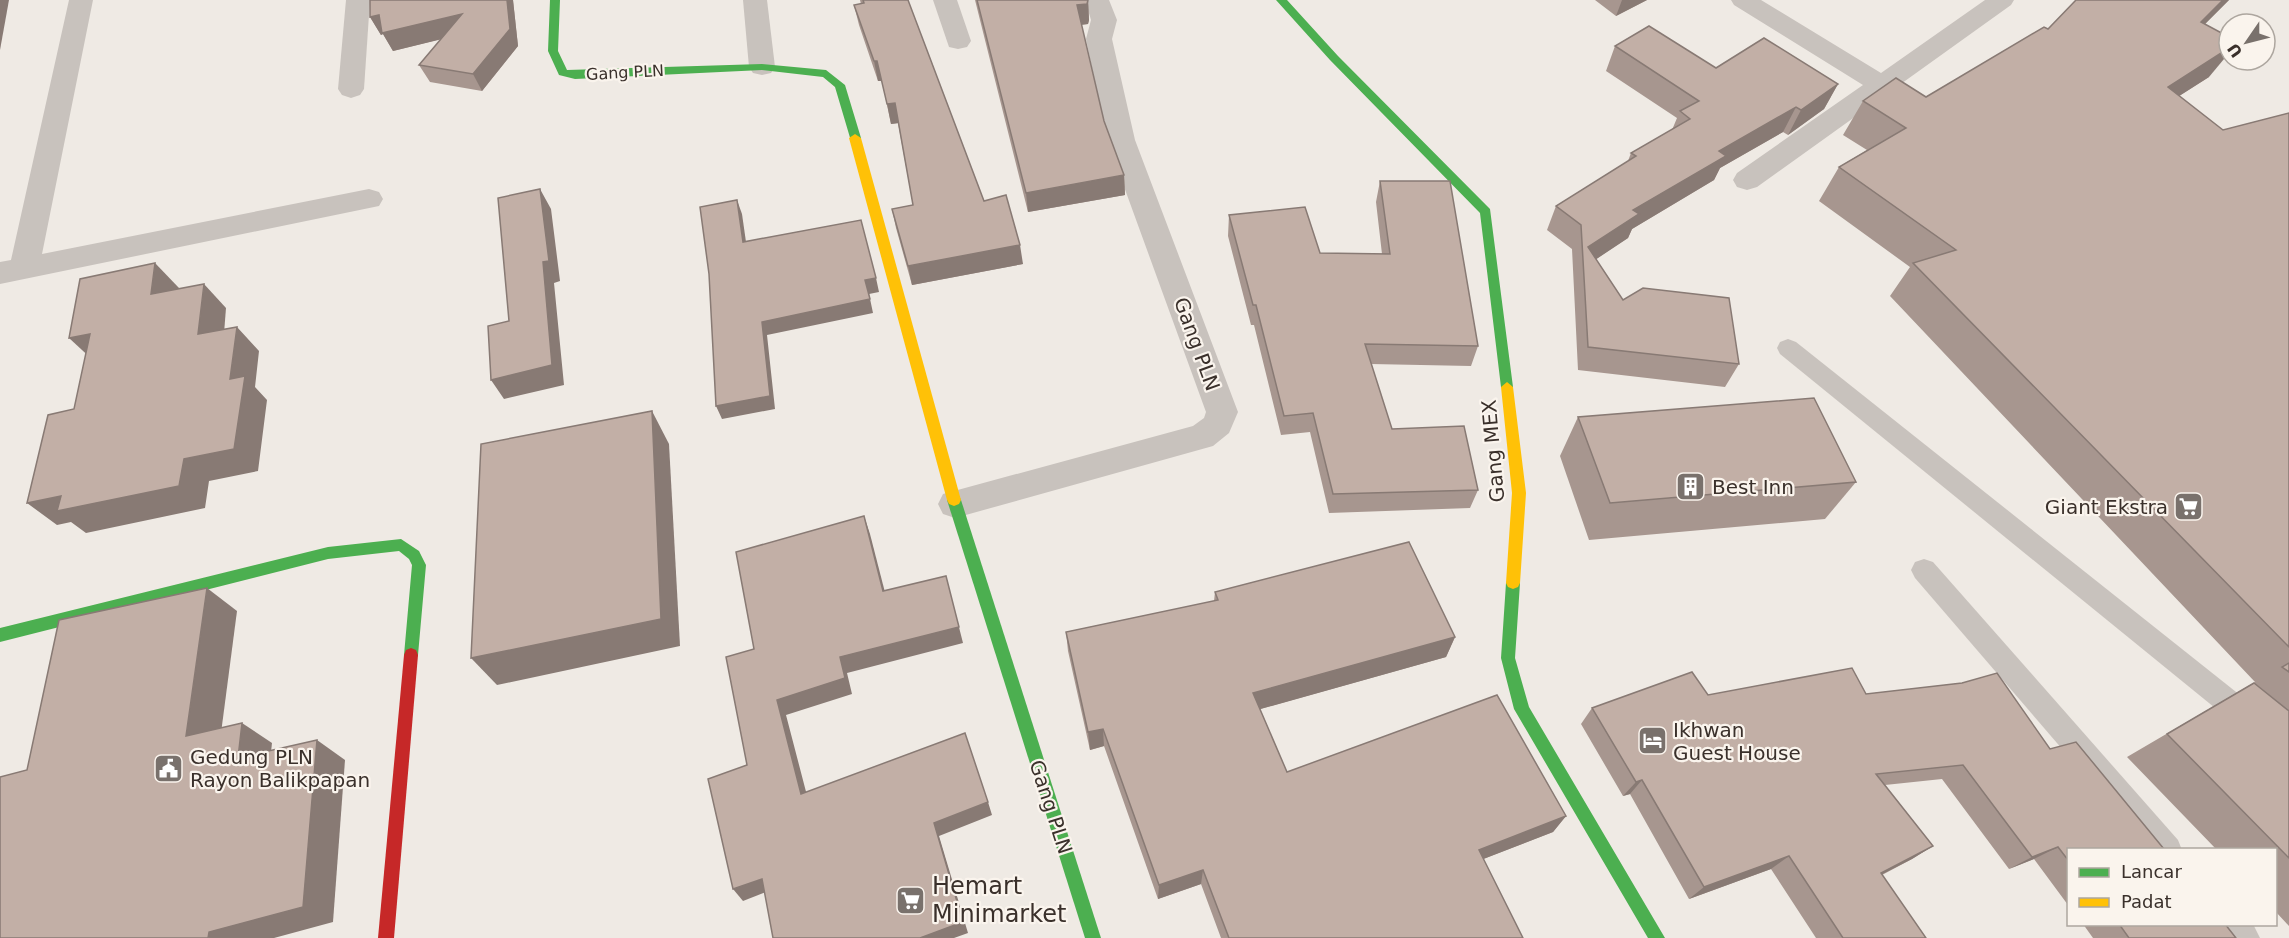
<svg xmlns="http://www.w3.org/2000/svg" width="2289" height="938" font-family="'DejaVu Sans',sans-serif">
<rect width="100%" height="100%" fill="#efeae4"/>
<g fill="none" stroke-linecap="round" stroke-linejoin="round">
<g fill="#c8c2bd" fill-rule="evenodd">
<path d="M 1788,339 L 1796,342 L 2289,734 L 2289,764 L 2279,760 L 1780,354 L 1777,348 L 1780,342 Z"/>
<path d="M 1924,559 L 1933,562 L 2178,840 L 2182,850 L 2149,850 L 1915,578 L 1911,570 L 1915,562 Z"/>
<path d="M 2218,924 L 2253,924 L 2260,938 L 2225,938 Z"/>
</g>
<g fill="#c8c2bd" fill-rule="evenodd">
<path d="M 69,0 L 93,0 L 42,254 L 369,189 L 379,192 L 383,199 L 379,206 L 0,284 L 0,262 L 11,260 Z"/>
<path d="M 346,0 L 370,0 L 364,89 L 360,95 L 351,98 L 342,95 L 338,89 Z"/>
<path d="M 743,0 L 767,0 L 775,67 L 771,73 L 762,75 L 753,73 L 749,67 Z"/>
<path d="M 933,0 L 957,0 L 971,41 L 967,47 L 958,49 L 949,47 Z"/>
<path d="M 1085,0 L 1109,0 L 1117,20 L 1112,39 L 1135,140 L 1238,412 L 1229,433 L 1213,446 L 955,518 L 943,514 L 938,504 L 943,494 L 1193,426 L 1204,418 L 1206,412 L 1107,140 L 1086,39 L 1091,20 Z"/>
<path d="M 1731,0 L 1761,0 L 1881,73 L 1985,0 L 2014,0 L 2011,5 L 1757,187 L 1747,190 L 1737,187 L 1733,180 L 1737,173 L 1863,85 L 1734,5 Z"/>
</g>
<g fill="#4caf50" fill-rule="evenodd">
<path d="M 550,0 L 560,0 L 558,51 L 567,70 L 762,64 L 826,70 L 845,85 L 861,138 L 855,142 L 851,141 L 835,87 L 823,77 L 762,70 L 575,79 L 559,75 L 548,51 Z"/>
<path d="M 1276,0 L 1287,0 L 1338,56 L 1490,209 L 1513,387 L 1512,391 L 1507,392 L 1501,387 L 1480,213 L 1330,60 Z"/>
<path d="M 954,494 L 959,496 L 961,500 L 1101,938 L 1085,938 L 947,500 L 949,496 Z"/>
<path d="M 401,539 L 419,551 L 426,565 L 418,655 L 416,660 L 411,662 L 406,660 L 404,655 L 412,565 L 409,559 L 399,551 L 328,559 L 0,642 L 0,628 L 328,547 Z"/>
<path d="M 1513,577 L 1518,579 L 1520,583 L 1515,658 L 1529,707 L 1665,938 L 1648,938 L 1514,709 L 1501,658 L 1506,583 L 1508,579 Z"/>
</g>
<g fill="#ffc107" fill-rule="evenodd">
<path d="M 855,134 L 861,138 L 961,500 L 959,504 L 954,506 L 949,504 L 947,500 L 849,138 Z"/>
<path d="M 1507,382 L 1513,387 L 1526,493 L 1520,583 L 1518,587 L 1513,589 L 1508,587 L 1506,583 L 1512,493 L 1501,387 Z"/>
</g>
<path fill="#c62828" fill-rule="evenodd" d="M 411,648 L 416,650 L 418,655 L 394,938 L 378,938 L 404,655 L 406,650 Z"/>
</g>
<g fill="#a7968f">
<path d="M 370,0 L 513,0 L 518,46 L 482,91 L 430,82 L 419,65 L 441,39 L 393,51 L 383,34 L 381,35 L 370,17 Z"/>
<path d="M 860,0 L 908,0 L 984,201 L 1023,264 L 912,285 L 896,228 L 892,209 L 913,205 L 898,123 L 891,124 L 882,81 L 878,81 L 859,25 L 854,5 L 861,4 Z"/>
<path d="M 975,0 L 1088,0 L 1089,20 L 1088,24 L 1081,25 L 1104,121 L 1124,175 L 1125,195 L 1028,212 Z"/>
<path d="M 1595,0 L 1647,0 L 1616,16 Z"/>
<path d="M 2076,0 L 2229,0 L 2205,24 L 2209,77 L 2179,96 L 2223,130 L 2289,113 L 2289,926 L 2276,912 L 2276,849 L 2216,849 L 2127,757 L 2255,682 L 1890,296 L 1910,267 L 1819,201 L 1839,167 L 1867,150 L 1843,135 L 1863,101 L 1926,97 L 2048,29 Z"/>
<path d="M 1615,46 L 1716,68 L 1838,84 L 1824,109 L 1788,135 L 1783,132 L 1720,168 L 1714,180 L 1632,229 L 1628,238 L 1596,259 L 1623,300 L 1739,364 L 1725,387 L 1578,370 L 1572,249 L 1547,230 L 1556,206 L 1628,161 L 1631,153 L 1672,130 L 1677,118 L 1606,71 Z"/>
<path d="M 1380,181 L 1478,346 L 1471,366 L 1371,364 L 1392,429 L 1478,490 L 1470,508 L 1329,513 L 1310,432 L 1281,435 L 1254,325 L 1251,325 L 1228,236 L 1229,215 L 1320,253 L 1382,254 L 1376,202 Z"/>
<path d="M 1578,417 L 1856,482 L 1825,519 L 1589,540 L 1560,456 Z"/>
<path d="M 1215,592 L 1455,637 L 1446,657 L 1260,709 L 1287,772 L 1566,816 L 1553,832 L 1483,859 L 1523,938 L 1221,938 L 1201,884 L 1158,899 L 1104,746 L 1090,750 L 1068,651 L 1066,632 L 1214,601 Z"/>
<path d="M 1962,683 L 2068,849 L 2068,905 L 2034,859 L 2009,869 L 1942,779 L 1885,785 L 1933,846 L 1912,859 L 1882,875 L 1926,938 L 1816,938 L 1771,869 L 1689,899 L 1630,794 L 1623,796 L 1581,724 L 1592,708 L 1708,695 L 1866,694 Z"/>
<path d="M 2083,924 L 2225,924 L 2236,938 L 2093,938 Z"/>
</g>
<g fill="#887a74">
<path d="M 0,0 L 9,0 L 0,50 Z"/>
<path d="M 507,0 L 513,0 L 518,46 L 482,91 L 473,74 Z"/>
<path d="M 1088,0 L 1089,20 L 1088,24 L 1078,25 L 1077,5 Z"/>
<path d="M 1622,0 L 1647,0 L 1616,16 Z"/>
<path d="M 2223,0 L 2229,0 L 2173,56 L 2201,22 Z"/>
<path d="M 462,14 L 471,32 L 393,51 L 383,34 L 381,35 L 370,17 L 379,15 Z"/>
<path d="M 2229,48 L 2229,53 L 2209,77 L 2140,121 L 2168,87 Z"/>
<path d="M 874,61 L 877,61 L 882,81 L 878,81 Z"/>
<path d="M 1838,84 L 1824,109 L 1788,135 L 1801,110 Z"/>
<path d="M 895,103 L 899,123 L 891,124 L 887,104 Z"/>
<path d="M 1796,107 L 1783,132 L 1720,168 L 1714,180 L 1632,229 L 1628,238 L 1583,268 L 1588,247 L 1633,210 L 1719,151 Z"/>
<path d="M 1124,175 L 1125,195 L 1028,212 L 1026,193 Z"/>
<path d="M 540,189 L 551,209 L 560,281 L 554,283 L 564,385 L 504,399 L 491,380 L 543,262 Z"/>
<path d="M 737,200 L 742,214 L 748,256 L 743,242 Z"/>
<path d="M 1020,245 L 1023,264 L 912,285 L 908,266 Z"/>
<path d="M 155,263 L 179,288 L 174,319 L 151,294 Z"/>
<path d="M 876,278 L 879,292 L 869,294 L 873,313 L 767,335 L 775,409 L 722,419 L 716,406 L 762,322 L 865,280 Z"/>
<path d="M 204,284 L 226,308 L 222,359 L 198,334 Z"/>
<path d="M 237,327 L 259,351 L 255,387 L 267,400 L 258,471 L 209,481 L 205,508 L 86,533 L 71,522 L 57,525 L 27,503 L 61,496 L 184,459 L 230,379 Z"/>
<path d="M 90,334 L 95,362 L 69,338 Z"/>
<path d="M 652,411 L 669,444 L 680,646 L 497,685 L 471,658 Z"/>
<path d="M 864,516 L 870,534 L 889,608 L 883,591 Z"/>
<path d="M 946,576 L 963,643 L 847,673 L 852,694 L 786,715 L 810,807 L 801,794 L 777,700 Z"/>
<path d="M 207,588 L 237,611 L 218,756 L 186,736 Z"/>
<path d="M 1455,637 L 1446,657 L 1250,712 L 1253,693 Z"/>
<path d="M 242,723 L 272,743 L 268,778 L 238,758 Z"/>
<path d="M 1103,729 L 1104,746 L 1090,750 L 1088,732 Z"/>
<path d="M 317,740 L 345,760 L 333,922 L 274,938 L 208,938 L 209,932 Z"/>
<path d="M 1642,780 L 1630,794 L 1623,796 L 1636,782 Z"/>
<path d="M 988,802 L 992,815 L 939,836 L 968,933 L 954,938 L 920,938 L 934,823 Z"/>
<path d="M 1566,816 L 1553,832 L 1468,865 L 1479,850 Z"/>
<path d="M 1933,846 L 1912,859 L 1861,885 L 1881,873 Z"/>
<path d="M 2058,847 L 2034,859 L 2009,869 L 2032,857 Z"/>
<path d="M 1789,856 L 1771,869 L 1689,899 L 1704,887 Z"/>
<path d="M 1203,870 L 1201,884 L 1158,899 L 1159,885 Z"/>
<path d="M 762,879 L 771,890 L 743,901 L 733,889 Z"/>
</g>
<g fill="#c2afa6" stroke="#887a74" stroke-width="1.5">
<path d="M 370,0 L 507,0 L 510,29 L 473,74 L 419,65 L 462,14 L 382,33 L 379,15 L 370,17 Z"/>
<path d="M 863,0 L 908,0 L 984,201 L 1006,195 L 1020,245 L 908,266 L 892,209 L 913,205 L 895,103 L 887,104 L 877,61 L 874,61 L 854,5 L 864,3 Z"/>
<path d="M 977,0 L 1088,0 L 1087,4 L 1077,5 L 1104,121 L 1124,175 L 1026,193 Z"/>
<path d="M 2076,0 L 2223,0 L 2201,22 L 2229,37 L 2229,48 L 2168,87 L 2223,130 L 2289,113 L 2289,647 L 1913,263 L 1956,250 L 1839,167 L 1906,128 L 1863,101 L 1896,78 L 1926,97 L 2044,27 L 2048,29 Z"/>
<path d="M 1649,26 L 1716,68 L 1764,38 L 1838,84 L 1801,110 L 1796,107 L 1719,151 L 1726,156 L 1633,210 L 1639,214 L 1588,247 L 1623,300 L 1643,288 L 1729,298 L 1739,364 L 1588,347 L 1581,225 L 1556,206 L 1636,156 L 1631,153 L 1690,119 L 1680,111 L 1699,101 L 1615,46 Z"/>
<path d="M 1380,181 L 1450,181 L 1478,346 L 1365,344 L 1392,429 L 1464,426 L 1478,490 L 1333,494 L 1313,413 L 1284,416 L 1256,305 L 1253,305 L 1229,215 L 1305,207 L 1320,253 L 1390,254 Z"/>
<path d="M 540,189 L 549,261 L 543,262 L 552,365 L 491,380 L 488,326 L 509,321 L 498,198 Z"/>
<path d="M 737,200 L 743,242 L 861,220 L 876,278 L 865,280 L 870,299 L 762,322 L 770,396 L 716,406 L 709,274 L 700,207 Z"/>
<path d="M 155,263 L 151,294 L 204,284 L 198,334 L 237,327 L 230,379 L 245,376 L 234,449 L 184,459 L 179,486 L 57,511 L 61,496 L 27,503 L 48,415 L 74,409 L 90,334 L 69,338 L 80,279 Z"/>
<path d="M 1814,398 L 1856,482 L 1610,503 L 1578,417 Z"/>
<path d="M 652,411 L 661,619 L 471,658 L 481,444 Z"/>
<path d="M 864,516 L 883,591 L 946,576 L 959,627 L 840,657 L 845,678 L 777,700 L 801,794 L 965,733 L 988,802 L 934,823 L 963,922 L 920,938 L 773,938 L 762,879 L 733,889 L 708,779 L 747,765 L 726,657 L 754,649 L 736,552 Z"/>
<path d="M 1409,542 L 1455,637 L 1253,693 L 1287,772 L 1497,695 L 1566,816 L 1479,850 L 1523,938 L 1229,938 L 1203,870 L 1159,885 L 1103,729 L 1088,732 L 1066,632 L 1218,600 L 1215,592 Z"/>
<path d="M 207,588 L 186,736 L 242,723 L 238,758 L 317,740 L 303,907 L 209,932 L 208,938 L 0,938 L 0,777 L 27,770 L 59,620 Z"/>
<path d="M 2289,663 L 2289,672 L 2282,667 Z"/>
<path d="M 1852,668 L 1866,694 L 1962,683 L 1997,673 L 2050,749 L 2076,742 L 2164,849 L 2068,849 L 2068,860 L 2058,847 L 2032,857 L 1963,765 L 1876,774 L 1933,846 L 1881,873 L 1926,938 L 1843,938 L 1789,856 L 1704,887 L 1642,780 L 1636,782 L 1592,708 L 1692,672 L 1708,695 Z"/>
<path d="M 2254,683 L 2289,711 L 2289,858 L 2167,734 Z"/>
<path d="M 2119,924 L 2225,924 L 2236,938 L 2129,938 Z"/>
</g>
<defs>
<symbol id="building-square" viewBox="-11 -11 22 22"><rect x="-9" y="-9" width="18" height="18" rx="4" fill="#79716c" stroke="#faf4ed"/><path d="M-4-6H4V6H1V3H-1V6H-4ZM-2.5-4.3h1.7v1.8h-1.7ZM.8-4.3h1.7v1.8H.8ZM-2.5-1h1.7V.8h-1.7ZM.8-1h1.7V.8H.8Z" fill="#fff"/></symbol>
<symbol id="supermarket-square" viewBox="-11 -11 22 22"><rect x="-9" y="-9" width="18" height="18" rx="4" fill="#79716c" stroke="#faf4ed"/><path d="M-6-5.5h2.5l.6 2H6L4.5 2H-2.5L-4.4-4H-6ZM-1.5 3.2a1.3 1.3 0 1 0 .1 0ZM3 3.2a1.3 1.3 0 1 0 .1 0Z" fill="#fff"/></symbol>
<symbol id="hotel-square" viewBox="-11 -11 22 22"><rect x="-9" y="-9" width="18" height="18" rx="4" fill="#79716c" stroke="#faf4ed"/><path d="M-6-4.5h1.5V1H6V5H4.5V3h-9V5H-6ZM-4 0a1.8 1.8 0 1 1 3.6 0ZM.5 0V-2.5h3Q6-2.5 6 0Z" fill="#fff"/></symbol>
<symbol id="civic-square" viewBox="-11 -11 22 22"><rect x="-9" y="-9" width="18" height="18" rx="4" fill="#79716c" stroke="#faf4ed"/><path d="M-.6-6.5H3V-4.5H.6V-3L4-1V1h2V6H-6V1h2V-1L-.6-3ZM-1.2 2.5V6h2.4V2.5Z" fill="#fff"/></symbol>
</defs>
<g fill-rule="evenodd">
<use href="#building-square" x="1674" y="470" width="33" height="33"/>
<use href="#supermarket-square" x="2172" y="490" width="33" height="33"/>
<use href="#hotel-square" x="1636" y="724" width="33" height="33"/>
<use href="#civic-square" x="152" y="752" width="33" height="33"/>
<use href="#supermarket-square" x="894" y="884" width="33" height="33"/>
</g>
<g text-anchor="middle" stroke-width="4.5" stroke-linejoin="round" paint-order="stroke">
<g font-size="16" fill="#3a302b" stroke="#faf4ed">
<text transform="translate(625 72) rotate(-3)" y="6">Gang PLN</text>
</g>
<g font-size="20" fill="#3a302b" stroke="#faf4ed">
<text transform="translate(1197 344) rotate(70)" y="7">Gang PLN</text>
<text transform="translate(1493 451) rotate(-95)" y="7">Gang MEX</text>
<text transform="translate(1051 807) rotate(72)" y="7">Gang PLN</text>
</g>
<g font-size="20" fill="#3a302b" stroke="#faf4ed" text-anchor="start">
<text x="1712" y="494">Best Inn</text>
<text x="2168" y="514" text-anchor="end">Giant Ekstra</text>
<text x="1673" y="737">Ikhwan<tspan x="1673" dy="23">Guest House</tspan></text>
<text x="190" y="764">Gedung PLN<tspan x="190" dy="23">Rayon Balikpapan</tspan></text>
</g>
<g font-size="24" fill="#3a302b" stroke="#faf4ed" text-anchor="start">
<text x="932" y="894">Hemart<tspan x="932" dy="28">Minimarket</tspan></text>
</g>
</g>
<rect x="2067" y="848" width="210" height="78" fill="#faf4ed" stroke="#ada69f" stroke-width="1.5"/>
<rect x="2079" y="868" width="30" height="9" fill="#4caf50" stroke="#ada69f" stroke-width="1.5"/>
<text x="2121" y="878" font-size="18" fill="#3a302b">Lancar</text>
<rect x="2079" y="898" width="30" height="9" fill="#ffc107" stroke="#ada69f" stroke-width="1.5"/>
<text x="2121" y="908" font-size="18" fill="#3a302b">Padat</text>
<g transform="translate(2247 42) rotate(235)"><circle r="28" fill="#faf4ed" stroke="#ada69f" stroke-width="1.5"/>
<path d="M0-4.5L10 22L0 15L-10 22Z" fill="#79716c"/>
<text y="-9" font-size="16" font-weight="bold" text-anchor="middle" fill="#3a302b">U</text>
</g>
</svg>
